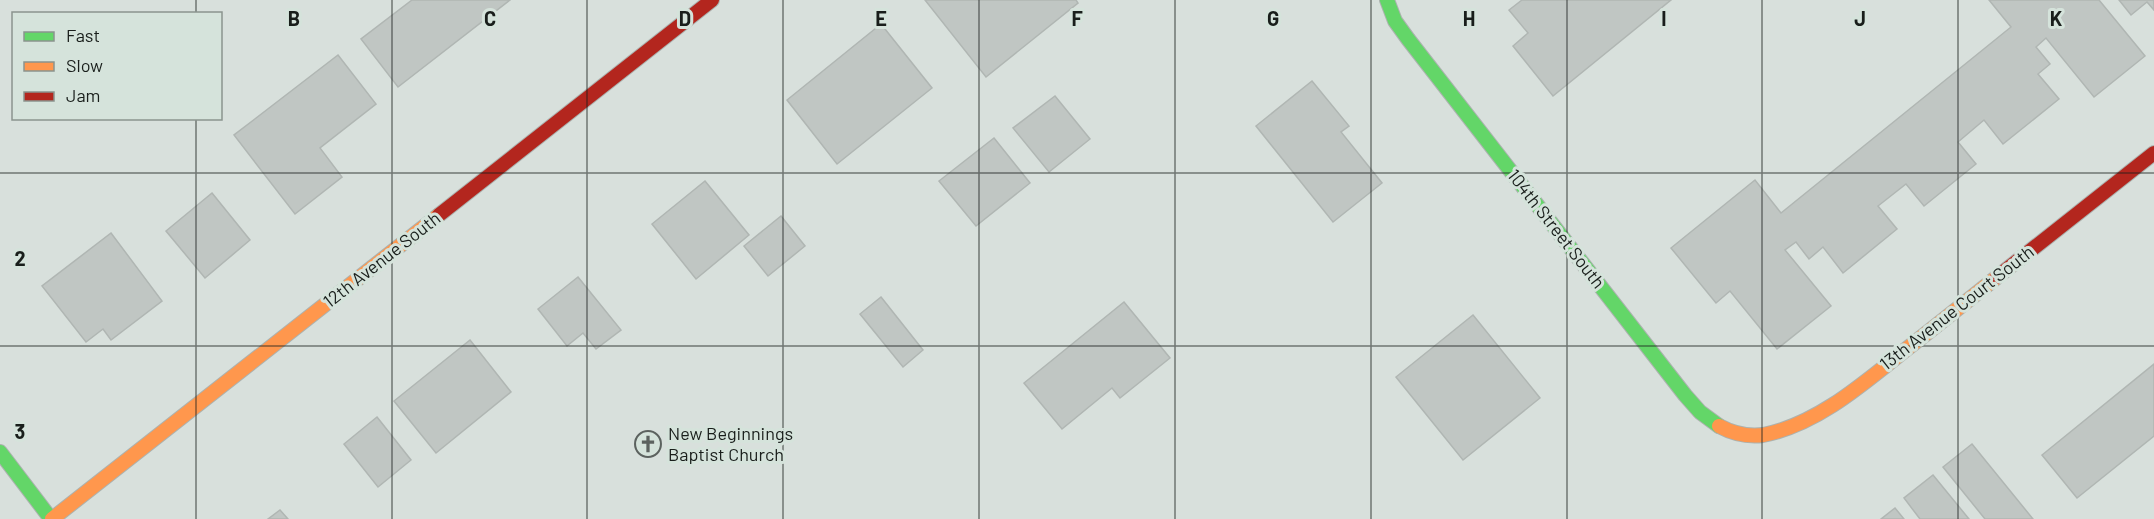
<svg xmlns="http://www.w3.org/2000/svg" width="2154" height="519" font-family="Barlow,sans-serif">
<rect width="100%" height="100%" fill="#d8e0dc"/>
<g fill="#c0c6c3" stroke="#b0b6b3" stroke-width="1.5">
<path d="M 412,0 L 510,0 L 398,87 L 361,39 Z"/>
<path d="M 925,0 L 1076,0 L 1078,3 L 986,77 Z"/>
<path d="M 1522,0 L 1671,0 L 1553,96 L 1513,46 L 1528,33 L 1509,10 Z"/>
<path d="M 1989,0 L 2099,0 L 2145,56 L 2094,97 L 2046,38 L 2036,47 L 2050,64 L 2038,74 L 2059,99 L 2003,144 L 1984,120 L 1958,142 L 1976,164 L 1924,206 L 1906,184 L 1878,206 L 1897,229 L 1843,273 L 1823,247 L 1809,259 L 1796,242 L 1785,250 L 1831,306 L 1777,349 L 1730,291 L 1716,303 L 1671,248 L 1755,180 L 1781,213 L 2011,27 Z"/>
<path d="M 2119,0 L 2154,0 L 2154,10 L 2147,2 L 2131,15 Z"/>
<path d="M 881,24 L 932,88 L 837,164 L 787,100 Z"/>
<path d="M 338,55 L 376,104 L 320,148 L 342,177 L 295,214 L 234,135 Z"/>
<path d="M 1312,81 L 1349,126 L 1341,132 L 1382,183 L 1333,222 L 1256,126 Z"/>
<path d="M 1055,96 L 1090,139 L 1049,172 L 1013,128 Z"/>
<path d="M 994,138 L 1030,183 L 976,226 L 939,181 Z"/>
<path d="M 705,181 L 749,235 L 696,279 L 652,224 Z"/>
<path d="M 212,193 L 250,240 L 205,278 L 166,231 Z"/>
<path d="M 781,216 L 805,246 L 768,276 L 744,246 Z"/>
<path d="M 111,233 L 162,301 L 111,340 L 103,329 L 86,342 L 42,286 Z"/>
<path d="M 578,277 L 621,330 L 596,349 L 583,333 L 567,346 L 538,309 Z"/>
<path d="M 881,297 L 923,350 L 903,367 L 860,314 Z"/>
<path d="M 1124,302 L 1170,358 L 1120,398 L 1112,388 L 1062,429 L 1024,383 Z"/>
<path d="M 1473,315 L 1540,398 L 1463,460 L 1396,377 Z"/>
<path d="M 470,340 L 511,392 L 436,453 L 394,401 Z"/>
<path d="M 2154,364 L 2154,436 L 2077,498 L 2042,455 Z"/>
<path d="M 377,417 L 411,460 L 378,487 L 344,444 Z"/>
<path d="M 1972,444 L 2033,519 L 1985,519 L 1943,467 Z"/>
<path d="M 1933,475 L 1969,519 L 1920,519 L 1904,498 Z"/>
<path d="M 1895,508 L 1904,519 L 1881,519 Z"/>
<path d="M 280,510 L 288,519 L 268,519 Z"/>
</g>
<g fill="none" stroke-linecap="round" stroke-linejoin="round">
<defs>
<g id="fast">
<path d="M 1387,0 L 1395,21 L 1408,39 L 1685,395 L 1700,412 L 1719,426"/>
<path d="M 0,452 L 51,519"/>
</g>
<g id="slow">
<path d="M 1719,426 C 1732,433 1747,437 1763,435 C 1816,425 1863,384 1904,351 C 1935,327 1966,302 1997,277"/>
<path d="M 52,519 L 439,215"/>
</g>
<g id="jam">
<path d="M 439,215 L 712,0"/>
<path d="M 1997,277 L 2154,153"/>
</g>
</defs>
<use href="#fast" stroke="#acb2af" stroke-width="16"/>
<use href="#slow" stroke="#acb2af" stroke-width="16"/>
<use href="#jam" stroke="#acb2af" stroke-width="16"/>
<use href="#fast" stroke="#63d668" stroke-width="14"/>
<use href="#slow" stroke="#ff974d" stroke-width="14"/>
<use href="#jam" stroke="#b3261e" stroke-width="14"/>
</g>
<path fill="none" stroke="#191e1b" stroke-width="1.5" stroke-opacity="0.55" d="M 196,0 L 196,14M 392,0 L 392,519M 587,0 L 587,519M 783,0 L 783,519M 979,0 L 979,519M 1175,0 L 1175,519M 1371,0 L 1371,519M 1567,0 L 1567,519M 1762,0 L 1762,519M 1958,0 L 1958,519M 196,118 L 196,519M 0,173 L 2154,173M 0,346 L 2154,346"/>
<defs>
<symbol id="church-ring" viewBox="-11 -11 22 22"><circle r="9.5" fill="#d5e3db" stroke="#5c625f" stroke-width="1.5"/><path d="M-1.2-6h2.4v3.5h3.3v2.4h-3.3V6h-2.4V-.1h-3.3v-2.4h3.3Z" fill="#5c625f"/></symbol>
</defs>
<g fill-rule="evenodd">
<use href="#church-ring" x="633" y="429" width="30" height="30"/>
</g>
<g text-anchor="middle" stroke-width="6" stroke-linejoin="round" paint-order="stroke">
<g font-size="18" fill="#191e1b" stroke="#d5e3db">
<text transform="translate(1556 229) rotate(52)" y="6">104th Street South</text>
<text transform="translate(382 260) rotate(-38)" y="6">12th Avenue South</text>
<text transform="translate(1957 308) rotate(-38)" y="6">13th Avenue Court South</text>
</g>
<g font-size="18" fill="#191e1b" stroke="#d5e3db" text-anchor="start">
<text x="668" y="440">New Beginnings<tspan x="668" dy="21">Baptist Church</tspan></text>
</g>
</g>
<g font-size="20" text-anchor="middle" font-weight="bold" fill="#191e1b" stroke="#d5e3db" stroke-width="6" stroke-linejoin="round" paint-order="stroke">
<text x="294" y="26">B</text>
<text x="490" y="26">C</text>
<text x="685" y="26">D</text>
<text x="881" y="26">E</text>
<text x="1077" y="26">F</text>
<text x="1273" y="26">G</text>
<text x="1469" y="26">H</text>
<text x="1664" y="26">I</text>
<text x="1860" y="26">J</text>
<text x="2056" y="26">K</text>
<text x="20" y="266">2</text>
<text x="20" y="439">3</text>
</g>
<rect x="12" y="12" width="210" height="108" fill="#d5e3db" stroke="#8a948e" stroke-width="1.5"/>
<rect x="24" y="32" width="30" height="9" fill="#63d668" stroke="#8a948e" stroke-width="1.5"/>
<text x="66" y="42" font-size="18" fill="#191e1b">Fast</text>
<rect x="24" y="62" width="30" height="9" fill="#ff974d" stroke="#8a948e" stroke-width="1.5"/>
<text x="66" y="72" font-size="18" fill="#191e1b">Slow</text>
<rect x="24" y="92" width="30" height="9" fill="#b3261e" stroke="#8a948e" stroke-width="1.5"/>
<text x="66" y="102" font-size="18" fill="#191e1b">Jam</text>
</svg>
